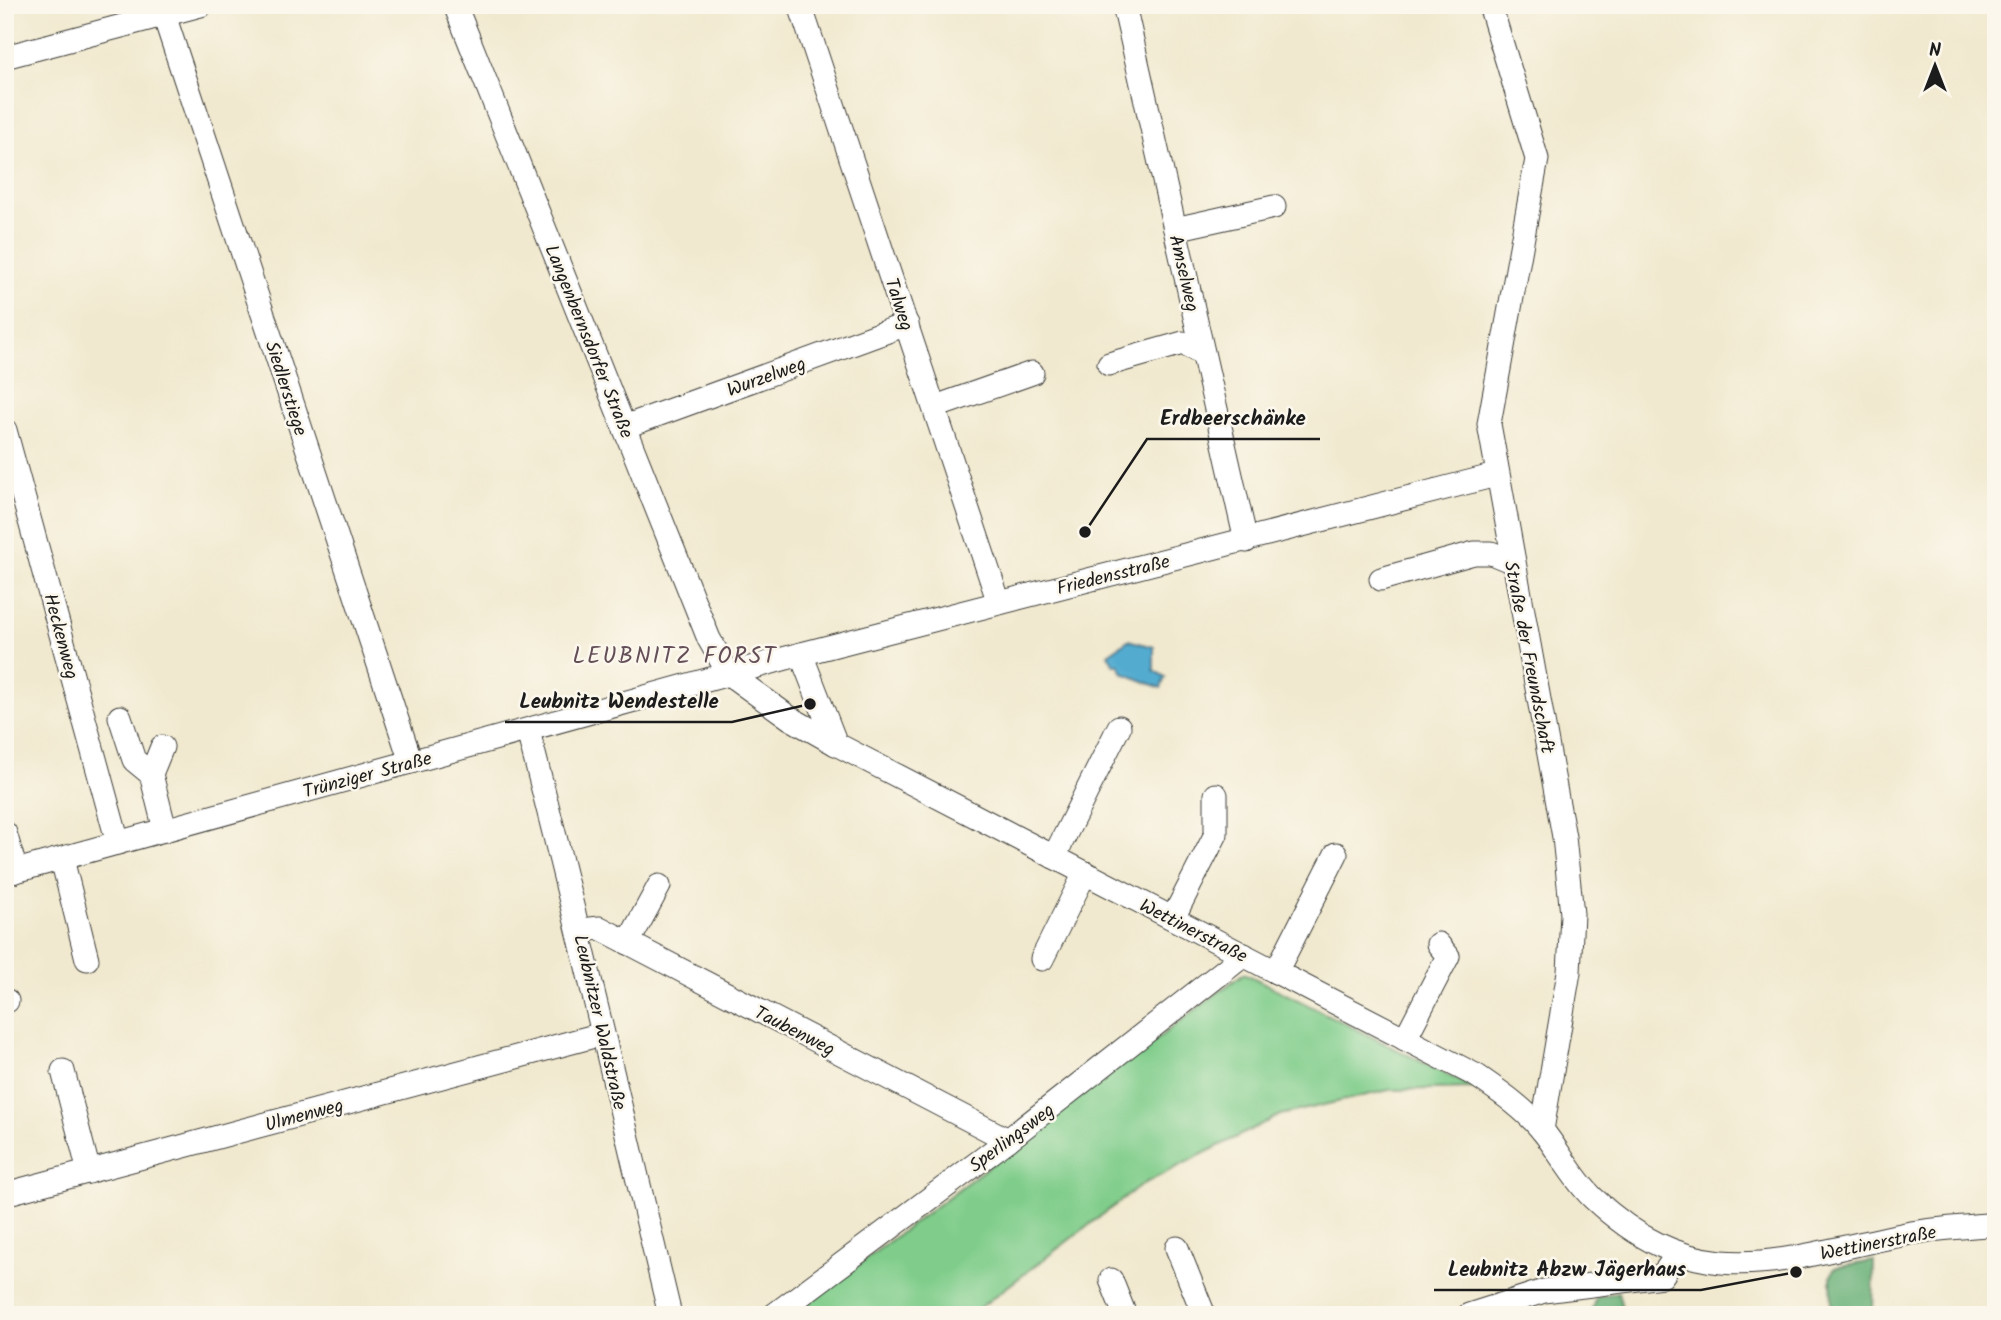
<svg xmlns="http://www.w3.org/2000/svg" width="2001" height="1320" font-family="Kalam,sans-serif">
<rect width="100%" height="100%" fill="#fbf7ec"/>
<filter id="ink" filterUnits="userSpaceOnUse"><feTurbulence type="fractalNoise" baseFrequency=".0143" numOctaves="2"/><feDisplacementMap in="SourceGraphic" scale="14" xChannelSelector="R" yChannelSelector="G"/><feConvolveMatrix kernelMatrix="1 2 1 2 8 2 1 2 1" color-interpolation-filters="sRGB"/></filter>
<filter id="wash" filterUnits="userSpaceOnUse"><feTurbulence type="fractalNoise" baseFrequency=".00686" numOctaves="4" result="noise"/><feDisplacementMap in="SourceGraphic" scale="28" xChannelSelector="R" yChannelSelector="G"/><feGaussianBlur stdDeviation="1.57" result="paint"/><feColorMatrix in="noise" values="0 0 0 0 0 0 0 0 0 0 0 0 0 0 0 0 0 1.4 0 .05"/><feComposite in="paint" operator="in"/></filter>
<g filter="url(#wash)">
<rect width="100%" height="100%" fill="#f1e9cf"/>
<path fill="#80cd8b" stroke="#4e7454" stroke-width="2" d="M 1244,973 L 1474,1088 L 1389,1090 L 1280,1115 L 1143,1184 L 970,1315 L 792,1315 Z"/>
<g fill="#68b077" stroke="#42664a" stroke-width="2">
<path d="M 1874,1261 L 1873,1315 L 1735,1315 L 1832,1309 L 1831,1276 L 1834,1268 Z"/>
<path d="M 1618,1292 L 1624,1315 L 1590,1315 L 1596,1297 Z"/>
</g>
<path fill="#52acd0" stroke="#376476" stroke-width="2" d="M 1128,640 L 1154,647 L 1154,670 L 1165,677 L 1161,688 L 1123,673 L 1119,665 L 1114,665 L 1108,654 Z"/>
</g>
<g filter="url(#ink)">
<g fill="none" stroke-linecap="round" stroke-linejoin="round">
<defs>
<g id="minor">
<path d="M 455,5 L 709,639 L 729,674 L 790,718 L 836,744 L 1477,1076 C 1500,1092 1524,1108 1542,1130 C 1560,1152 1572,1178 1593,1198 C 1701,1300 1785,1257 1911,1233 C 1939,1228 1968,1227 1996,1224"/>
<path d="M 800,5 L 999,603"/>
<path d="M 1124,5 L 1246,541"/>
<path d="M 1490,5 L 1537,159 L 1489,424 L 1564,837 L 1572,914 L 1569,972 L 1542,1130"/>
<path d="M 164,15 L 411,762"/>
<path d="M 5,57 L 201,5"/>
<path d="M 1175,229 L 1274,207"/>
<path d="M 1109,364 L 1183,343 L 1203,354"/>
<path d="M 935,407 L 1032,373"/>
<path d="M 624,427 L 907,324"/>
<path d="M 5,430 L 118,843"/>
<path d="M 1381,579 L 1474,553 L 1491,553 L 1513,562"/>
<path d="M 801,654 L 836,744"/>
<path d="M 120,717 L 134,760 L 151,774 L 165,830"/>
<path d="M 528,731 C 579,925 623,1120 670,1315"/>
<path d="M 151,774 L 162,747"/>
<path d="M 5,833 L 16,871"/>
<path d="M 1054,857 L 1119,727"/>
<path d="M 62,859 L 87,959"/>
<path d="M 5,874 L 801,654 L 1496,475"/>
<path d="M 1173,918 L 1216,834 L 1216,795"/>
<path d="M 581,930 L 600,928 L 1008,1140"/>
<path d="M 628,943 L 659,886"/>
<path d="M 1042,959 L 1085,873"/>
<path d="M 1276,972 L 1336,854"/>
<path d="M 5,1000 L 7,1001"/>
<path d="M 1405,1039 L 1448,956 L 1438,944"/>
<path d="M 63,1071 L 89,1172"/>
<path d="M 5,1194 L 602,1034"/>
<path d="M 1177,1248 L 1204,1315"/>
<path d="M 1111,1280 L 1125,1315"/>
<path d="M 774,1315 L 1008,1140 L 1244,955"/>
<path d="M 1469,1315 L 1544,1291 L 1662,1276 L 1678,1253"/>
</g>
</defs>
<use href="#minor" stroke="#3c3b37" stroke-width="25"/>
<use href="#minor" stroke="#fff" stroke-width="23"/>
</g>
</g>
<g text-anchor="middle" stroke-width="5" stroke-linejoin="round" paint-order="stroke">
<g font-size="19" fill="#1c1c1c" stroke="#fbf7ec">
<text transform="translate(1185 273) rotate(77)" y="7">Amselweg</text>
<text transform="translate(900 304) rotate(72)" y="7">Talweg</text>
<text transform="translate(590 341) rotate(68)" y="7">Langenbernsdorfer Straße</text>
<text transform="translate(766 376) rotate(-20)" y="7">Wurzelweg</text>
<text transform="translate(287 388) rotate(72)" y="7">Siedlerstiege</text>
<text transform="translate(1113 574) rotate(-14)" y="7">Friedensstraße</text>
<text transform="translate(62 636) rotate(75)" y="7">Heckenweg</text>
<text transform="translate(1530 657) rotate(79)" y="7">Straße der Freundschaft</text>
<text transform="translate(367 774) rotate(-15)" y="7">Trünziger Straße</text>
<text transform="translate(1194 930) rotate(27)" y="7">Wettinerstraße</text>
<text transform="translate(601 1022) rotate(77)" y="7">Leubnitzer Waldstraße</text>
<text transform="translate(795 1030) rotate(27)" y="7">Taubenweg</text>
<text transform="translate(304 1114) rotate(-15)" y="7">Ulmenweg</text>
<text transform="translate(1011 1137) rotate(-37)" y="7">Sperlingsweg</text>
<text transform="translate(1878 1242) rotate(-11)" y="7">Wettinerstraße</text>
</g>
<g font-size="23" letter-spacing="2" fill="#644f58" stroke="#fbf7ec">
<text x="675" y="663">LEUBNITZ FORST</text>
</g>
</g>
<path fill="none" stroke="#1c1c1c" stroke-width="2.5" d="M1085 532L1147 439H1320M810 704L732 722H505M1796 1272L1701 1290H1434"/>
<g fill="#1c1c1c" stroke="#fbf7ec" stroke-width="2.5">
<circle cx="1085" cy="532" r="7"/>
<circle cx="810" cy="704" r="7"/>
<circle cx="1796" cy="1272" r="7"/>
</g>
<g font-size="21" text-anchor="middle" font-weight="bold" fill="#1c1c1c" stroke="#fbf7ec" stroke-width="5" stroke-linejoin="round" paint-order="stroke">
<text x="1233" y="425">Erdbeerschänke</text>
<text x="619" y="708">Leubnitz Wendestelle</text>
<text x="1567" y="1276">Leubnitz Abzw Jägerhaus</text>
</g>
<rect width="2001" height="1320" fill="none" stroke="#fbf7ec" stroke-width="28"/>
<g transform="translate(1935 66)" stroke="#fbf7ec" stroke-width="5" paint-order="stroke">
<path d="M0-5L12 26L0 18L-12 26Z" fill="#1c1c1c"/>
<text y="-10" font-size="19" font-weight="bold" text-anchor="middle" fill="#1c1c1c">N</text>
</g>
</svg>
